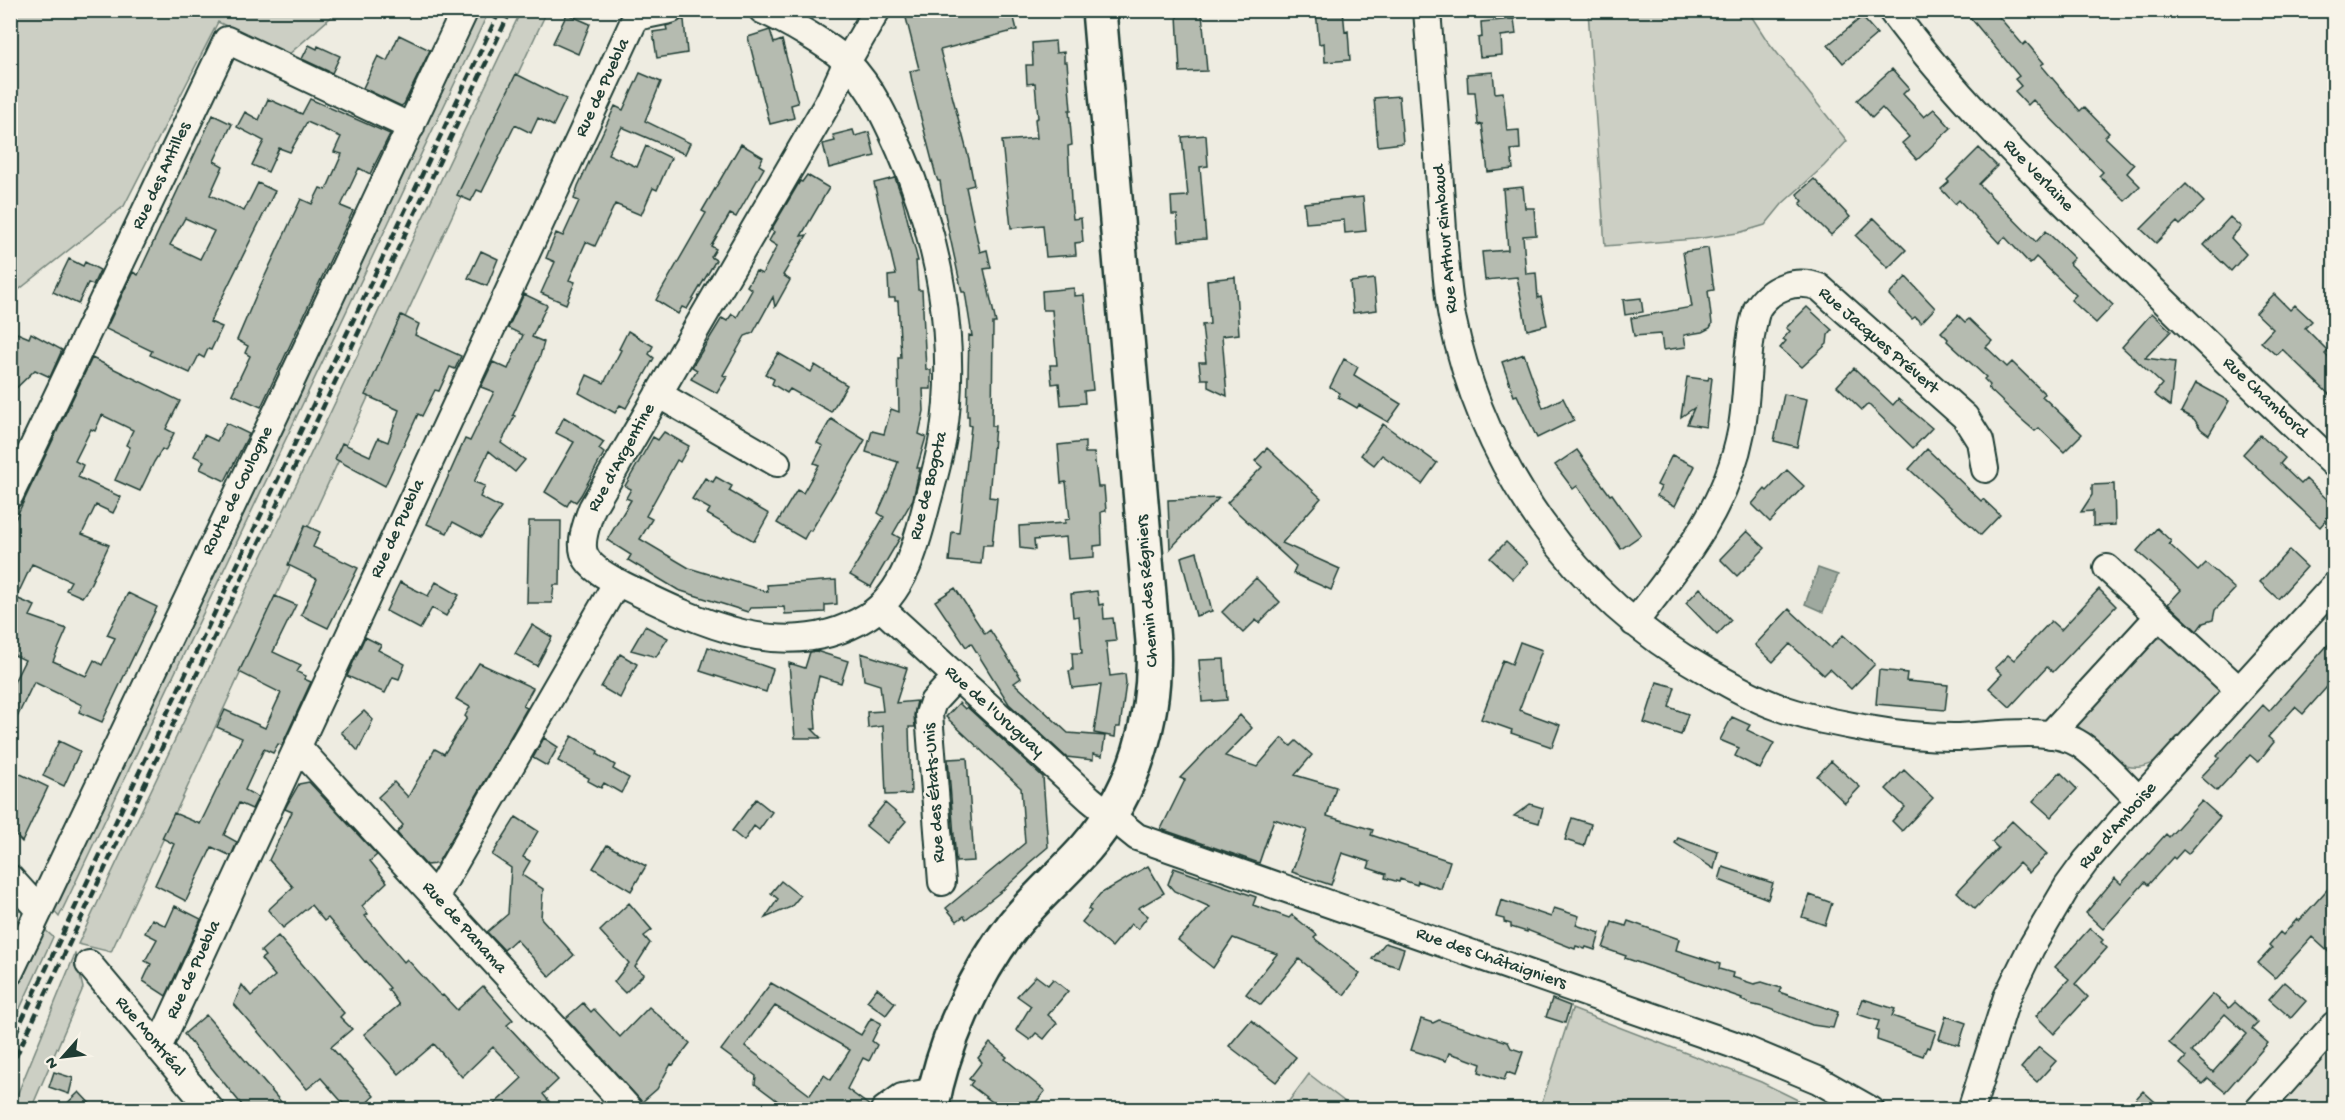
<svg xmlns="http://www.w3.org/2000/svg" width="2345" height="1120" font-family="'Gochi Hand',sans-serif">
<rect width="100%" height="100%" fill="#eeece1"/>
<filter id="ink" filterUnits="userSpaceOnUse"><feTurbulence type="fractalNoise" baseFrequency=".0167" numOctaves="2"/><feDisplacementMap in="SourceGraphic" scale="12" xChannelSelector="R" yChannelSelector="G"/><feConvolveMatrix kernelMatrix="1 2 1 2 8 2 1 2 1" color-interpolation-filters="sRGB"/></filter>
<g filter="url(#ink)">
<path fill="#ddddd2" d="M2334,1046V1109H2276Z"/>
<path fill="#cccfc4" stroke="#76867c" stroke-width="1.5" d="M11,11H338L288,55L218,22L124,206L11,296Z
M475,11H489L59,917L52,909Z
M521,11H547L111,952L78,944Z
M1588,11H1748L1766,39L1847,141L1824,166L1783,203L1765,225L1738,233L1695,239L1605,246Z
M2161,638L2176,642L2225,687L2160,759C2145,769 2132,770 2116,762L2073,721L2151,640Z
M43,928L53,937L11,1028V997Z
M75,954L83,988L31,1109L11,1110Z
M1572,1009L1761,1082L1816,1109H1540Z
M1309,1074L1354,1109H1283Z"/>
<path fill="#9fa99f" stroke="#6c7e74" stroke-width="1.5" d="M1818,568L1838,575L1823,612L1805,604Z"/>
<path fill="#b5bbb0" stroke="#1f3d34" stroke-width="1.5" fill-rule="evenodd" d="M904,10H1012L1017,30L940,50L969,159L974,185L966,187L980,252L987,250L991,268L984,269L996,323H993L992,426H995L989,497L997,498V499L992,545H983L981,564L949,561L952,532L959,533L971,426L969,425V416H967L969,335L972,336L965,292H962L945,214L940,181H938L936,176L914,91L910,71L919,69Z
M1316,10H1343L1345,32L1348,31L1350,60L1325,62L1324,43L1319,44Z
M1964,10H1993L2023,45L2026,42L2044,63L2041,65L2080,111L2084,107L2109,133L2105,137L2134,165L2127,173L2140,186L2125,201L2099,176L2103,172L2033,100L2028,105L2015,91L2021,86L2015,79L2019,76Z
M1202,13L1207,71L1180,72L1177,15Z
M567,14L590,24L578,54L553,43Z
M1862,17L1877,34L1843,63L1828,45Z
M1514,19L1516,34L1501,36L1502,55L1480,57L1478,38L1482,37L1481,22Z
M681,20H684L687,53L657,58L653,32L667,30L666,26Z
M770,30L774,43L782,40L798,103L791,105L794,118L770,124L748,37Z
M399,35L430,50L404,104L401,106L363,88L378,56L387,61Z
M1055,41L1056,53L1064,52V62H1067L1071,110H1069L1072,145L1068,146L1071,201L1073,219L1081,218L1083,242L1075,243L1076,255L1046,257L1043,225L1011,228L1002,141L1037,138L1035,119L1038,118L1035,83L1027,84L1026,65H1033L1032,43Z
M309,45L317,49L318,46L340,56L332,73L302,59Z
M1892,69L1909,88L1903,94L1924,117L1934,109L1951,128L1917,160L1902,143L1909,137L1882,108L1872,118L1857,100Z
M1493,72L1495,93L1503,92L1507,131L1519,130L1520,149L1511,150L1513,169L1488,172L1482,124L1478,125L1475,92H1468L1467,74Z
M640,73L661,82L645,121L690,143L685,154L622,127L608,154L637,167L646,146L671,158L657,190L653,188L641,215L615,204L595,246L586,242L569,280L575,282L566,304L541,293L555,262L546,258L556,233L563,236L579,201L574,199L578,186L615,106L623,110Z
M516,74L566,99L553,126L538,118L531,133L515,125L482,192L477,190L471,201L457,195Z
M1399,96L1403,143L1378,146L1374,98Z
M268,99L302,114L310,99L390,134L370,174L359,168L341,206L353,211L261,407L232,394L250,356L245,353L248,346L237,340L257,293L301,199L312,204L320,188L326,190L342,154L334,152L341,137L307,122L290,152L279,148L268,172L252,165L264,141L237,127L245,112L259,120Z
M213,115L232,124L214,161L223,166L210,195L244,211L258,183L275,191L210,322L222,327L211,350L208,349L204,358L199,355L190,373L150,355L152,351L106,329L133,272L138,275ZM185,218L214,231L200,259L170,245Z
M853,130L855,136L869,132L875,156L829,168L823,144L835,141L833,135Z
M1206,135L1208,166L1200,167L1206,239L1179,241L1177,215H1172L1171,197L1188,196L1182,137Z
M741,144L763,157L759,165L764,168L736,217L730,214L711,246L716,249L711,257L716,260L687,309L682,307L678,314L656,300L706,213L702,211Z
M1979,148L1997,166L1979,184L2036,242L2046,231L2074,258L2069,263L2113,305L2096,323L2071,300L2076,295L2036,257L2030,264L2005,237L1999,243L1959,200L1955,204L1941,189L1949,182L1947,180Z
M807,175L829,188L801,236L807,235L783,275L790,280L775,307L773,297L753,333L745,336L723,375L727,377L717,393L691,379L697,370L692,367L722,318L727,321L732,314L737,317L752,290L747,286L756,271L762,274L777,246L769,241L774,232L771,230L800,181L802,182Z
M895,178L901,194L918,261H916L918,290H922L926,370H931V389H923L924,411L919,434L926,437L917,468H920L913,499L893,534L900,538L871,587L850,575L884,517L878,513L889,488L898,462L866,452L872,431L884,434L891,409L899,412L898,358H901L898,301H895V298H889L888,276L896,275L874,183Z
M1814,179L1850,217L1831,235L1800,204L1803,201L1797,194Z
M2186,184L2204,202L2180,225L2177,222L2156,243L2141,229Z
M1523,187L1525,208H1534L1536,235L1523,236L1526,274L1536,273L1538,298L1541,297L1547,325L1527,330L1517,277L1485,280L1482,252L1508,250L1503,189Z
M1363,197L1366,231L1345,233L1344,220L1306,223L1304,203Z
M2230,217L2241,227L2231,238L2246,254L2231,271L2204,245Z
M1874,218L1906,250L1888,268L1856,236Z
M1708,248L1714,290L1708,291L1712,324L1710,328L1702,332L1684,335L1686,347L1663,350L1661,334L1634,336L1631,318L1692,307L1683,252Z
M481,251L498,259L487,286L468,278Z
M69,259L83,266L85,262L100,270L93,285L88,283L78,304L53,292Z
M1235,277L1239,334L1222,336L1227,396L1208,387V379H1201L1199,362H1206L1202,325L1210,324L1207,280Z
M1906,277L1935,308L1921,323L1915,317L1912,319L1889,295Z
M1374,279L1377,310L1353,313L1350,282Z
M1074,288V296L1084,295L1093,390L1084,391L1085,403L1061,405L1059,383L1052,384L1050,365H1057L1052,310H1043L1042,291Z
M524,294L547,305L532,337L544,342L540,356L513,415L515,416L501,443L525,460L515,472L489,451L474,482L485,486L480,497L501,508L481,537L453,522L447,533L427,524L465,439L470,441L494,392L481,387L493,362L508,369L523,335L508,328Z
M2274,294L2290,310L2295,305L2312,321L2305,328L2328,351L2325,354L2334,363V399L2282,349L2276,355L2261,342L2273,329L2256,313Z
M1641,298L1643,312L1625,315L1623,300Z
M1807,307L1832,330L1828,335L1827,344L1802,367L1780,348L1786,341L1783,339L1790,331L1786,328Z
M2152,313L2171,331L2145,358L2175,362L2170,406L2154,394L2162,384L2122,347Z
M401,315L419,324L415,335L461,356L455,369L450,367L439,391L435,390L422,416L418,414L385,486L335,459L342,443L370,456L378,438L388,442L399,410L365,395Z
M1958,315L1965,322L1969,319L1992,341L1986,347L2007,367L2012,362L2045,394L2042,396L2082,434L2064,452L2039,428L2035,431L2021,419L1988,388L1990,385L1984,379L1986,377L1947,341L1948,339L1941,332Z
M628,331L653,346L649,354L654,358L626,408L620,405L615,413L579,393L587,375L604,383L621,350L619,349Z
M17,333L29,338L31,333L62,350L50,377L35,370L10,394V334L15,337Z
M778,353L811,372L815,365L847,385L831,412L790,389L787,393L772,384L774,379L765,374Z
M1524,354L1543,408L1563,398L1574,420L1537,438L1517,395L1514,396L1502,362Z
M92,358L180,401L166,429L174,433L165,451L162,449L154,462L140,491L115,480L130,447L126,445L133,430L102,415L95,431L91,429L75,461L83,465L78,477L121,497L113,513L96,505L82,534L109,545L88,589L82,597L66,590L71,581L32,564L16,598L35,606L30,616L67,629L53,661L86,676L94,660L102,665L115,638L107,635L128,593L157,607L102,722L79,712L82,705L34,682L10,732V690L25,660L10,653V530Z
M1344,359L1358,367L1354,375L1401,404L1388,422L1359,405L1357,408L1338,397L1340,393L1330,387Z
M1854,368L1893,405L1898,399L1932,428L1913,448L1868,404L1862,410L1837,386Z
M1687,377L1708,380L1709,377L1712,378L1706,427L1687,424L1694,408L1681,417Z
M2196,383L2229,401L2209,435L2201,429L2194,419L2181,412Z
M1784,394L1807,399L1797,447L1774,441Z
M564,417L604,442L599,449L604,453L581,495L576,502L571,499L567,506L545,492L574,442L556,433Z
M831,419L865,440L811,531L809,530L804,539L777,523L797,490L803,493L819,465L814,463L823,446L817,443Z
M226,423L249,434L225,481L200,469L204,461L194,456L204,435L217,441Z
M1383,424L1437,463L1422,484L1382,455L1374,465L1361,455Z
M664,432L689,446L680,462L677,460L646,516L652,519L640,539L689,568L768,592L767,585L836,580L837,604L825,605V612L785,614L784,607L750,608L748,612L678,590L628,560L631,555L607,540L631,500L626,498L631,489L625,486L653,437L658,440Z
M2260,435L2285,458L2280,464L2301,484L2306,479L2334,506V511L2320,527L2243,454Z
M1085,442V453H1094L1098,487H1104L1106,511L1101,512L1102,545L1094,546V557L1068,559L1066,537L1034,540L1035,550L1020,548L1019,526L1065,523V520L1070,519L1066,482L1061,483L1058,445Z
M1267,448L1321,498L1282,543L1340,569L1331,590L1293,573L1296,566L1227,503L1262,467L1255,461Z
M1927,449L1981,501L1983,499L2000,515L1981,535L1909,469Z
M1577,450L1610,495L1612,494L1641,535L1621,549L1577,486L1573,489L1555,465Z
M1672,455L1695,466L1675,506L1657,496L1661,487L1657,485Z
M1787,470L1804,486L1770,522L1752,504L1765,489L1767,491Z
M716,477L732,486L729,491L769,514L754,541L707,514L710,509L692,499L705,478L713,482Z
M2114,484L2115,525L2093,526V511L2081,512L2092,495V485Z
M1219,498L1170,549L1168,500Z
M529,521H561L560,585H554L552,603H527Z
M305,525L320,532L313,547L358,568L328,628L301,615L317,579L288,565Z
M2157,528L2171,541L2169,544L2198,571L2206,563L2235,589L2215,610L2213,620L2203,623L2197,631L2168,604L2181,590L2137,551Z
M1747,531L1765,548L1737,576L1720,559Z
M1506,542L1528,563L1513,579L1490,558Z
M2289,550L2307,567L2278,599L2260,582Z
M1197,552L1212,611L1196,616L1181,557Z
M1256,578L1280,602L1259,623L1256,620L1243,633L1222,612Z
M400,582L428,596L436,582L459,595L446,616L432,608L420,629L386,611Z
M955,588L985,634L990,630L1021,678L1014,683L1068,733L1105,736L1102,756L1093,754V760L1066,757L1009,704L971,643L966,647L935,601Z
M1700,588L1731,620L1717,635L1686,603Z
M2099,589L2116,606L2053,672L2047,667L2010,707L1989,688L2002,674L1995,668L2008,655L2014,660L2051,621L2061,630Z
M1097,591L1099,605L1103,604L1104,619L1113,618L1116,641L1106,642L1110,676L1125,674L1126,683L1120,727H1116L1115,737L1094,733L1101,685L1072,688L1069,671L1073,670L1072,653H1082L1079,616L1073,617L1071,594Z
M275,596L296,605L273,652L301,665L297,672L306,676L304,679L311,682L282,745L278,744L273,753L264,749L245,790L258,797L252,809L239,803L224,835L237,842L231,856L212,847L186,901L155,885L174,844L162,838L174,813L200,824L220,783L242,738L217,727L225,710L265,728L281,693L239,672Z
M1789,609L1831,648L1843,635L1875,664L1851,689L1830,669L1824,675L1790,644L1773,662L1755,645Z
M532,625L552,637L537,666L515,654Z
M645,626L668,638L656,657L631,650Z
M365,637L381,645L378,650L405,664L399,679L393,677L385,693L347,676Z
M2334,638V679L2303,714L2295,707L2268,737L2274,742L2258,762L2250,755L2217,791L2201,777L2219,758L2217,756L2263,705L2269,711Z
M1520,642L1542,650L1519,710L1560,725L1552,747L1511,733L1512,730L1481,719L1503,660L1512,664Z
M708,647L773,669L766,692L700,671Z
M816,651L848,661L841,683L819,676L814,698L816,729H812L821,738H795L789,663L805,668L810,652Z
M861,653L907,668L896,703L917,701L914,715L915,727H909L911,794L886,795L883,726L868,728L867,712L883,711L880,685L864,680Z
M620,654L637,664L620,698L601,687Z
M1224,659L1227,700L1202,702L1199,660Z
M479,663L533,688L523,706L527,708L437,864L426,865L397,833L403,825L378,797L394,782L408,797L435,749L444,754L467,718L465,716L470,707L456,699Z
M1879,670L1907,673L1906,681L1948,685L1945,710L1876,704Z
M1657,682L1675,687L1669,707L1688,714L1681,735L1644,723Z
M959,703L965,709L967,707L1043,777L1048,847L1028,864L1029,866L1003,890L966,919L964,916L957,921L946,908L1025,843L1021,788L946,717Z
M364,711L373,720L358,751L341,732Z
M1240,715L1252,728L1225,756L1257,767L1282,738L1291,746L1296,741L1312,755L1295,775L1336,787L1327,816L1373,830L1371,835L1450,861L1441,889L1418,881L1417,885L1400,879L1399,882L1385,878L1386,874L1368,868L1370,862L1342,853L1331,885L1292,872L1307,830L1274,819L1259,863L1161,829L1185,780L1180,778Z
M1732,717L1750,725L1747,730L1774,743L1760,769L1735,756L1739,748L1720,740Z
M572,736L598,751L597,754L615,765L613,769L629,778L621,793L604,783L601,788L588,781L589,778L558,761Z
M544,738L558,747L547,766L533,758Z
M59,741L80,751L64,786L43,776Z
M967,758L974,861L956,862L948,759Z
M1831,761L1860,787L1845,803L1817,776Z
M10,769L48,787L22,842L10,830Z
M1904,770L1933,798L1902,831L1892,821L1905,807L1886,789Z
M2060,772L2077,789L2051,817L2033,801Z
M309,782L377,855L370,861L387,882L362,906L368,914L365,916L404,962L407,959L437,992L442,996L443,995L457,1010L483,986L513,1020L507,1025L558,1080L543,1094L556,1110H488L522,1078L493,1047L462,1077L434,1044L399,1074L364,1034L399,1005L388,989L390,988L366,961L365,962L328,918L324,921L311,905L283,928L268,910L293,887L269,860L292,812L285,809L287,805L299,784Z
M756,799L772,812L759,830L754,826L744,841L732,831Z
M2202,801L2220,817L2188,854L2183,850L2175,859L2173,857L2148,885L2145,882L2103,929L2086,913L2115,878L2121,884L2166,834L2169,837Z
M885,803L906,821L887,843L866,826Z
M1530,804L1543,808L1539,823L1514,816Z
M516,817L538,831L523,857L530,861L522,875L543,889L541,918L574,955L550,977L516,939L504,950L487,932L508,914L511,868L492,855Z
M1572,818L1591,824L1584,846L1565,840Z
M2012,821L2047,854L2029,873L2019,863L1975,909L1957,892L1998,848L1992,842Z
M1678,838L1718,852L1714,869L1675,843Z
M607,845L646,866L631,891L593,868Z
M1148,866L1164,893L1138,908L1148,916L1138,929L1131,924L1112,947L1082,922L1091,911L1088,909L1100,894Z
M1723,867L1773,883L1768,899L1719,880Z
M1174,868L1256,897L1253,905L1289,918L1292,915L1317,935L1314,938L1360,974L1344,995L1299,959L1261,1005L1246,994L1277,954L1233,938L1213,968L1178,940L1210,907L1174,891L1168,884Z
M781,881L800,896L791,907L765,918L778,899L771,893Z
M2334,882V957L2312,937L2275,978L2258,963L2272,948L2269,945L2280,932L2283,935L2297,919L2299,921Z
M1810,895L1832,903L1825,925L1802,917Z
M1501,900L1551,917L1554,908L1579,916L1576,925L1600,933L1595,950L1586,947L1585,949L1576,946L1575,949L1527,930V932L1511,927V924L1504,922V919L1496,917Z
M629,903L652,930L644,936L650,943L635,967L644,974L625,993L614,982L629,963L600,931Z
M175,906L201,919L166,996L143,981L151,964L145,961L157,939L145,933L152,919L166,926Z
M1628,921L1679,939L1676,950L1720,964L1719,969L1733,973L1732,977L1754,984L1762,982L1781,988L1779,992L1838,1012L1833,1028L1812,1025L1767,1008L1750,1004L1741,1000L1742,998L1625,958L1626,956L1603,948L1612,922L1626,926Z
M2090,928L2103,940L2101,942L2107,948L2075,984L2088,997L2054,1034L2036,1016L2069,979L2055,967Z
M278,936L344,1013L340,1017L352,1029L331,1047L374,1096L359,1110H349L321,1078L307,1089L234,1004L242,985L251,996L275,976L261,959L265,956L261,951Z
M1385,943L1404,949L1398,967L1372,959Z
M1036,976L1048,985L1053,979L1068,991L1048,1015L1057,1023L1044,1039L1036,1033L1030,1040L1016,1030L1031,1006L1017,996Z
M2284,982L2306,1001L2291,1018L2269,999Z
M771,983L861,1035L871,1018L881,1023L872,1041L877,1045L869,1061L863,1058L847,1089L870,1106L869,1110H773L779,1102L755,1084L756,1076L721,1050ZM775,1006L850,1050L831,1080L824,1075L810,1095L745,1046Z
M877,988L895,1003L886,1015L867,1001Z
M2213,994L2229,1008L2235,1002L2258,1023L2252,1029L2268,1043L2225,1092L2208,1078L2202,1084L2180,1064L2186,1057L2169,1043ZM2225,1014L2247,1034L2213,1072L2191,1052Z
M1552,999L1570,1006L1565,1023L1546,1017Z
M1863,999L1895,1009L1892,1016L1936,1031L1930,1048L1927,1047L1923,1056L1877,1040L1878,1031L1876,1030L1879,1021L1857,1014Z
M583,1003L591,1012L594,1009L620,1037L649,1007L690,1043L673,1065L671,1064L657,1089L642,1102L566,1018Z
M206,1015L288,1110H246L184,1034Z
M1946,1016L1966,1023L1959,1045L1939,1039Z
M1421,1019L1433,1023L1439,1020L1508,1042L1511,1048L1523,1052L1515,1075L1507,1072L1504,1080L1479,1072L1481,1064L1465,1058L1449,1053L1446,1061L1411,1050Z
M1251,1020L1296,1057L1276,1082L1229,1046Z
M990,1043L1007,1057L1005,1059L1045,1091L1030,1110H1003L970,1085L973,1081L969,1079L982,1062L978,1058Z
M2039,1047L2056,1061L2037,1082L2021,1068Z
M54,1072L73,1078L69,1094L49,1087Z
M2143,1091L2164,1110H2126Z
M79,1092L96,1110H60Z"/>
<g fill="none" stroke-linecap="round" stroke-linejoin="round">
<defs>
<path id="minor" d="M1427,10C1432,74 1437,137 1441,201C1444,240 1445,279 1452,317C1483,466 1574,597 1706,671C1729,684 1753,698 1778,707C1807,718 1838,723 1868,729C1896,734 1924,737 1953,737C1990,737 2049,724 2081,745C2102,760 2121,782 2139,800
M1891,10C1950,90 2022,162 2093,231C2172,310 2253,387 2334,464
M636,17L670,10
M658,394L777,463
M10,495L227,40L411,127
M2107,568L2239,690
M617,582C694,620 786,668 868,616C905,593 917,542 927,503C933,481 939,460 943,437C958,342 939,237 900,150C886,119 872,88 848,63C830,45 785,20 762,10
M880,607L1090,799L1137,837L1732,1044L1818,1080L1871,1110
M1634,623C1680,564 1727,507 1741,432C1749,392 1745,348 1757,309C1770,288 1795,278 1819,287L1965,417L1980,441L1985,469
M2050,735L2159,616
M298,747L630,1110
M10,878L39,910
M942,882L929,714L933,702L956,677
M435,897L617,582C577,561 577,549 592,508L829,101L847,62L877,10
M89,964L211,1110
M10,972L286,392L465,10
M158,1048L639,10
M884,1110L902,1097L936,1091
M1971,1110L2007,997L2031,948L2067,887L2086,861L2139,800L2334,586
M2258,1110L2334,1025"/>
<path id="major" d="M931,1110C943,1044 973,977 1014,924C1036,897 1063,874 1086,848C1135,792 1157,715 1153,642L1099,10"/>
</defs>
<use href="#minor" stroke="#1f3d34" stroke-width="30"/>
<use href="#major" stroke="#1f3d34" stroke-width="38"/>
<use href="#minor" stroke="#f7f3e8" stroke-width="26"/>
<use href="#major" stroke="#f7f3e8" stroke-width="33"/>
<path stroke="#1f3d34" stroke-width="4.5" stroke-dasharray="9 4.5" stroke-linecap="butt" d="M10,1045L500,10
M10,1069L511,10"/>
</g>
</g>
<g text-anchor="middle" dominant-baseline="central" stroke-width="5" stroke-linejoin="round" paint-order="stroke">
<g font-size="18" fill="#1f3d34" stroke="#f7f3e8">
<text transform="translate(603 88) rotate(-65)">Rue de Puebla</text>
<text transform="translate(162 176) rotate(-65)">Rue des Antilles</text>
<text transform="translate(2038 176) rotate(46)">Rue Verlaine</text>
<text transform="translate(1446 239) rotate(-95)">Rue Arthur Rimbaud</text>
<text transform="translate(1878 341) rotate(41)">Rue Jacques Prévert</text>
<text transform="translate(2265 398) rotate(43)">Rue Chambord</text>
<text transform="translate(622 458) rotate(-61)">Rue d'Argentine</text>
<text transform="translate(929 486) rotate(-76)">Rue de Bogota</text>
<text transform="translate(238 491) rotate(-64)">Route de Coulogne</text>
<text transform="translate(398 529) rotate(-65)">Rue de Puebla</text>
<text transform="translate(1148 591) rotate(-94)">Chemin des Régniers</text>
<text transform="translate(994 712) rotate(42)">Rue de l'Uruguay</text>
<text transform="translate(935 793) rotate(-94)">Rue des États-Unis</text>
<text transform="translate(2118 826) rotate(-49)">Rue d'Amboise</text>
<text transform="translate(464 928) rotate(48)">Rue de Panama</text>
<text transform="translate(1491 959) rotate(19)">Rue des Châtaigniers</text>
<text transform="translate(194 970) rotate(-65)">Rue de Puebla</text>
<text transform="translate(150 1037) rotate(50)">Rue Montréal</text>
</g>
</g>
<rect width="2345" height="1120" fill="none" stroke="#f7f3e8" stroke-width="36"/>
<rect x="18" y="18" width="2309" height="1084" fill="none" stroke="#1f3d34" stroke-width="2" filter="url(#ink)"/>
<g transform="translate(63 1057) rotate(242)" stroke="#f7f3e8" stroke-width="4.5" paint-order="stroke">
<path d="M0-4.5L10 22L0 15L-10 22Z" fill="#1f3d34"/>
<text y="-9" font-size="16" font-weight="bold" text-anchor="middle" fill="#1f3d34">N</text>
</g>
</svg>
